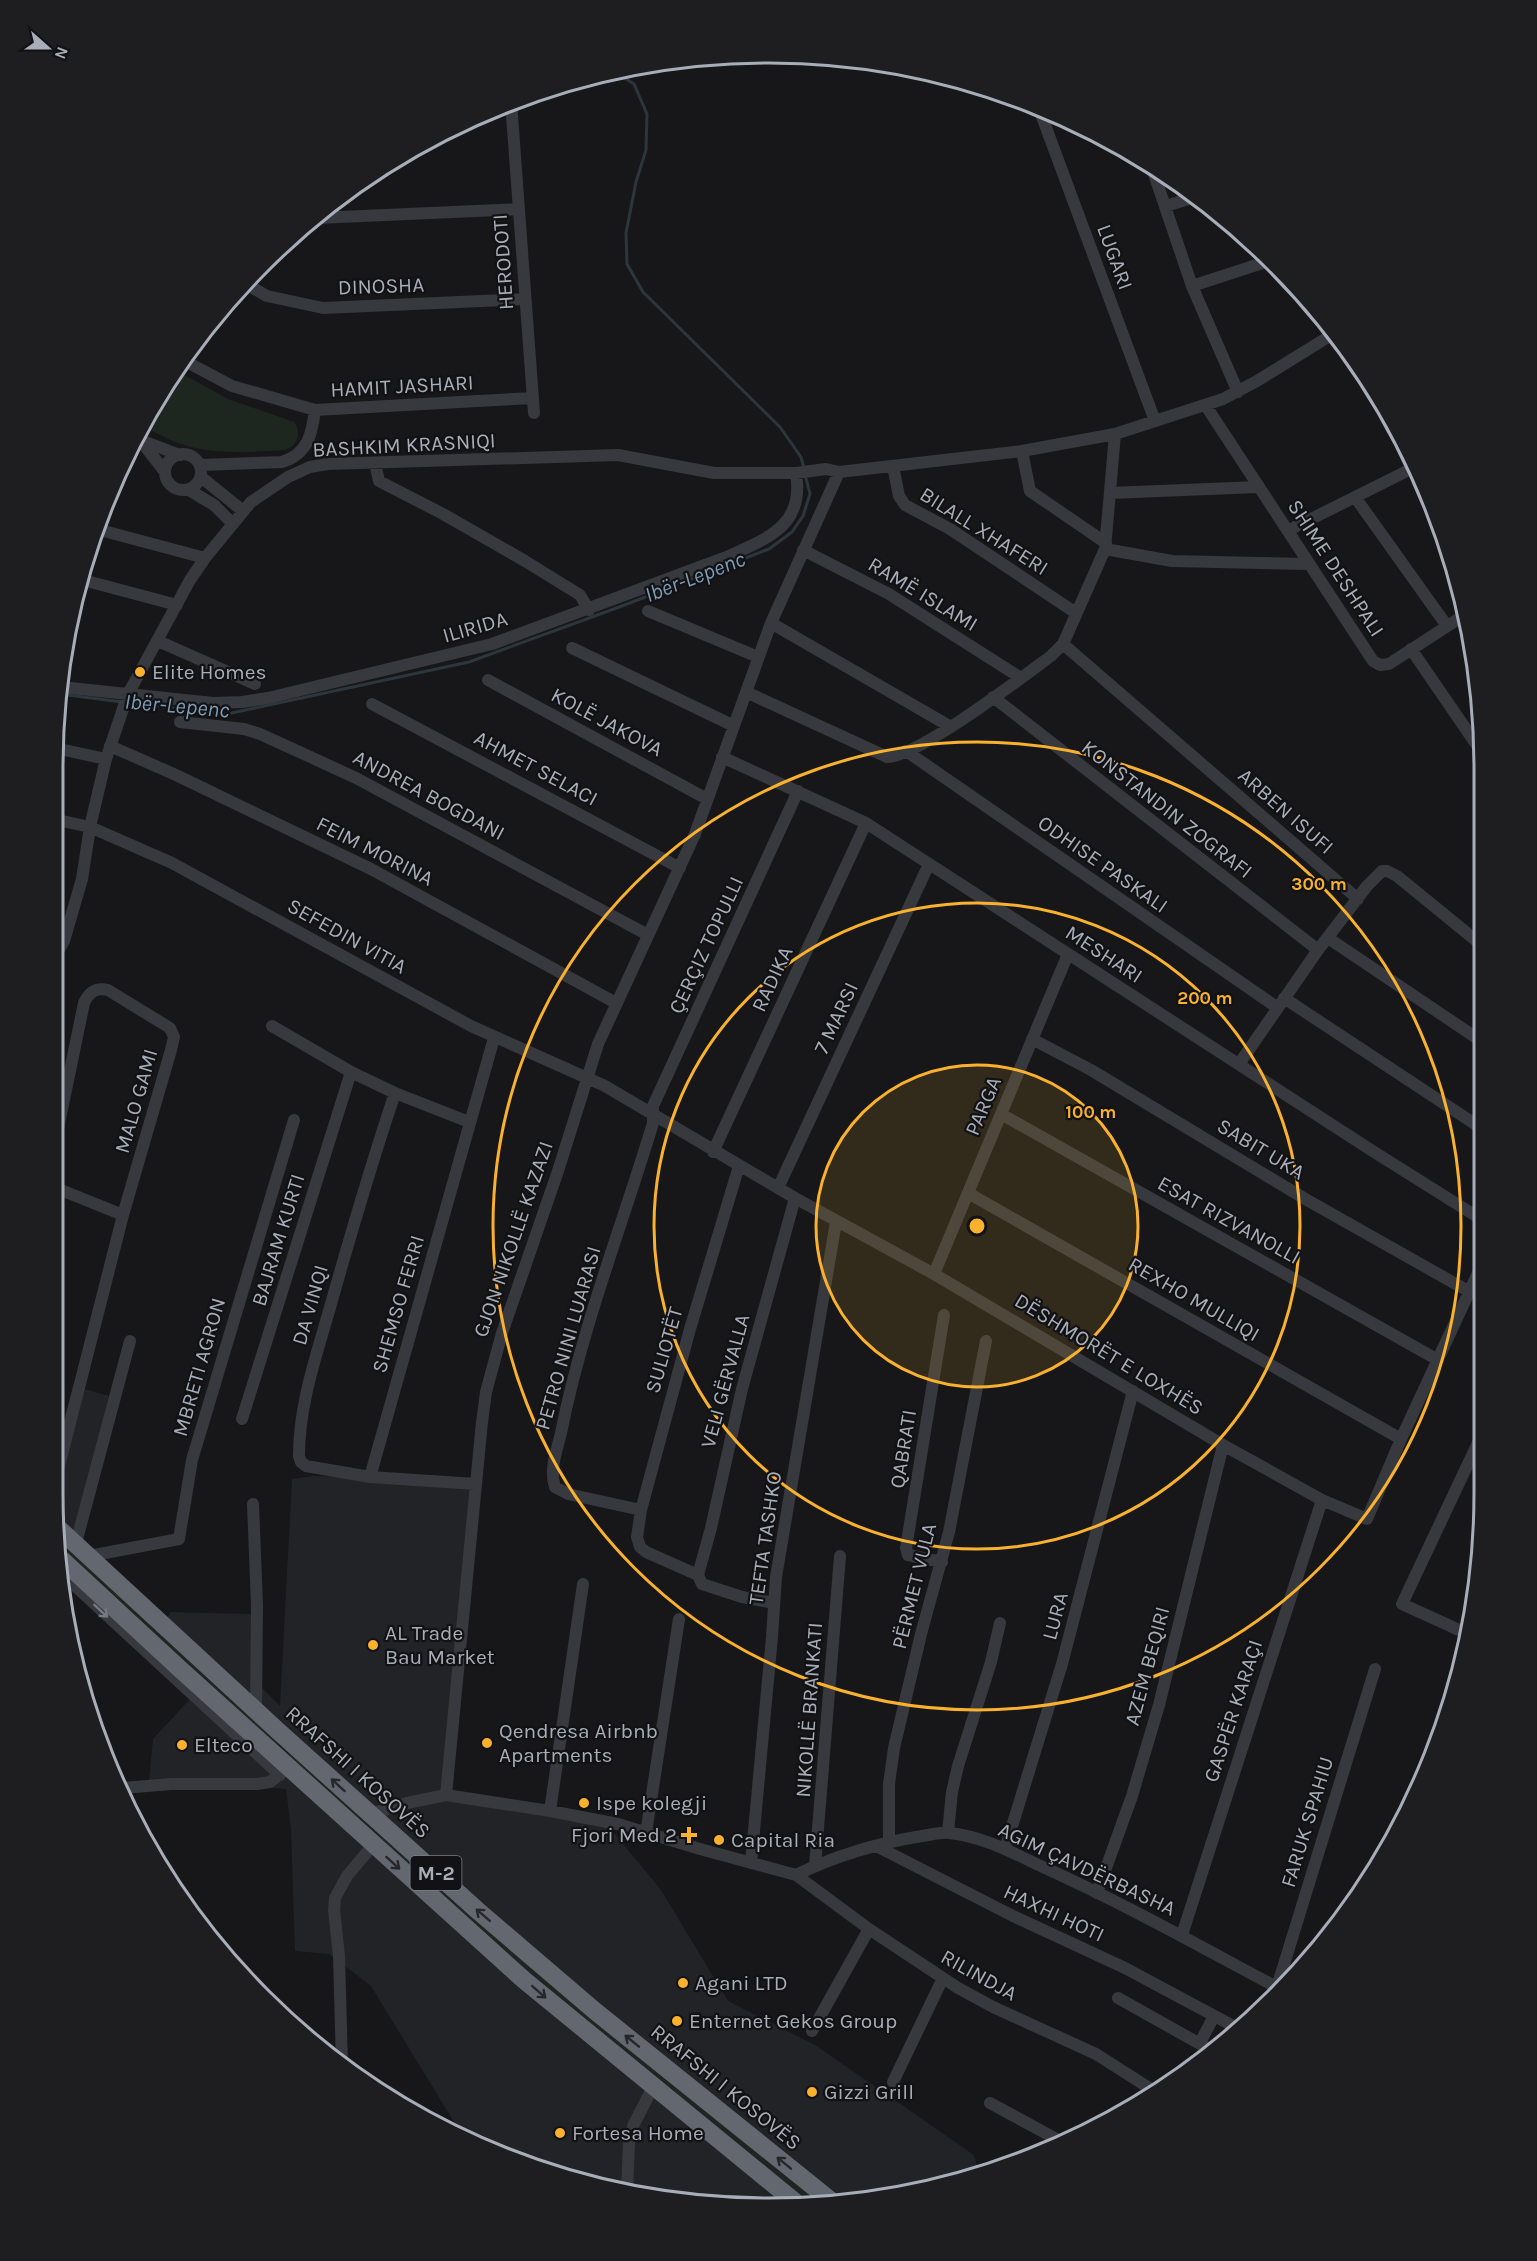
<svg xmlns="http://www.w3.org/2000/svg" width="1537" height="2261" font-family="Karla,sans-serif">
<rect width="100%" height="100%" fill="#171719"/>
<path fill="#222326" d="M73,1386L109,1396L78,1526L58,1550V1443Z
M313,1476L370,1477L476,1484L446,1795L610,1828L661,1890L728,2001L815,2045L974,2155L980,2175L909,2195L721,2207L584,2184L495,2154L462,2135L371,1986L329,1954L295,1951L291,1829L286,1789L149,1780L153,1739L190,1699L143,1655L171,1612L251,1614V1677L280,1706L292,1479Z"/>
<path fill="#1e271f" d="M177,371L228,399L294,422C302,432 298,446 285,450C256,452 225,454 196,448C177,445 161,435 144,427L143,425Z
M58,1535L821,2200L812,2201L565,2001L419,1876L58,1544Z"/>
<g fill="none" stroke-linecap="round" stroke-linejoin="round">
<path stroke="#2c363d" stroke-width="3" d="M614,71L634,84L647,114L646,150L636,182L626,233L627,264L643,292L780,427L801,457L804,468
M60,694L122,702
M129,703L227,714L469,662L622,606L769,549L792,532L803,516L810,494L805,474"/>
<path stroke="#37393e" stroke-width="12" d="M511,102L534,413
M1038,106L1155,421
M490,109L512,108
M1151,165L1192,286L1238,392
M1166,206L1195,197
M317,218L519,209
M244,283L267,296L323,308L525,299
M1192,286L1272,260
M183,360L232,386L315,410L532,398
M1206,406L1373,661L1380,665L1389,664L1466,614
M135,438L180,455
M141,441L165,472
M1022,451L1030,491L1106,543
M165 472a18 18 0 1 1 36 0a18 18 0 1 1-36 0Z
M375,463L379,481L443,514L525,561L580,595L589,610
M200,465L282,462C308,454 312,434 315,410
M893,466L899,496L905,505L950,529L1076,613
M201,477L243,511
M189,490L214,505L233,524
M1110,493L1258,487
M1355,497L1447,626
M100,530L205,558
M1289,530L1415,467
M1105,549L1172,561L1309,564
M803,550L889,594L1021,678
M83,580L177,605
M648,611L758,657
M771,623L951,727
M158,641L255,684
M1063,644L1358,899
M572,648L734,726
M1411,649L1483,754
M488,680L707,799
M61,687L213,703L242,702L268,698L492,644L724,558C766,539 805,527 796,473
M746,692L887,757C917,758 1022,677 1051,656L1063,644L1105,549L1115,434
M993,697L1318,950
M372,704L680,868
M180,722L244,729L260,734L293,749L356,778L648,935
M110,746L176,775L371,869L616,1003
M55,748L106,759
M906,751L1278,1008
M722,757L866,823L1371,1150L1484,1221
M53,819L90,827L172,863L471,1026L605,1086L795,1198L934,1274L1223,1445L1322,1500L1367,1519L1401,1439L1484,1260
M1328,938L1484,1043
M54,958L64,941L82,879L90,827L106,759L128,694L190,580L205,558L251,502L288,477L310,467L328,464L618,455L714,473H796L826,469L839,472L1022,451L1115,434L1223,399L1257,381L1333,334
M1284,998L1484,1130
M272,1026L351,1072L395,1093L469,1122
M1032,1039L1091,1070L1307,1200L1470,1292
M1239,1064L1318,950L1367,886L1382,871H1387L1397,876L1484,947
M395,1093C372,1162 351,1233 331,1304C317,1354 299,1403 299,1456L301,1462L306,1466L370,1477L476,1484
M1001,1114L1438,1360
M55,1143L84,1003C89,992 96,987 108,990L170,1028L174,1037L171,1050L123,1215L58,1470
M713,1152L866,823
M739,1166L690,1329L641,1510L637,1537L640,1547L646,1552L698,1575L702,1584L742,1597L774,1603
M56,1188L123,1215
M778,1188L929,864
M968,1193L1401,1439
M934,1274L1068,954
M242,1419L351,1072
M370,1477L494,1038
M253,1504L257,1605L256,1710
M641,1510L568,1494L555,1487C549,1470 557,1450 561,1433C582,1327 622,1226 653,1123V1106L798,791
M76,1543L130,1341
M89,1556L179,1539L192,1460L294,1120
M942,1562L908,1555L906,1548L944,1315
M59,1571L280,1775
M698,1575L711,1528L742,1389L795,1198
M1470,1635L1402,1604L1484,1430
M123,1788L171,1784H257L270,1782L285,1770
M446,1795L482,1422L486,1392L502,1333L558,1171L598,1044L695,834L771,623L839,472
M550,1811L583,1584
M371,1814L407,1803L446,1795L550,1811L618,1824L700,1849L796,1875L869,1929L958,1988L993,2007L1096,2054L1154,2091
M948,1832L952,1792L958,1766L991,1662L1000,1623
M646,1833L679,1619
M889,1842V1784L894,1748L921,1634L949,1532L986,1341
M876,1846L1013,1916L1125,1968L1237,2028
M1005,1849L1062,1664L1133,1391
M751,1863L772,1637L776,1577L836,1222
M815,1866L840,1556
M796,1875C835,1856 878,1843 922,1836C930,1835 940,1832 949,1833C982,1836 1013,1853 1043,1867C1125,1904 1203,1948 1282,1990
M1097,1893L1132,1796L1159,1705L1223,1445
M1182,1935L1322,1500
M1277,1987L1375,1669
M1118,1998L1209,2049
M812,2031L869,1929
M1200,2043L1214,2016
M342,2066L339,1956L334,1910L335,1898L347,1876L373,1845
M893,2082L943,1978
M990,2103L1062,2142
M627,2191L629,2143L633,2126L653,2087"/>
<path stroke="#63676f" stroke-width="18" d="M58,1528L277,1730L477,1910L595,2011L830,2200
M58,1556L180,1669L524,1980L795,2202"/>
</g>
<defs><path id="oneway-shaft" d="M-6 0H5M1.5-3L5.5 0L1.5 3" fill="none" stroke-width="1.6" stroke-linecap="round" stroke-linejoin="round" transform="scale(1.5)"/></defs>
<use stroke="#757982" href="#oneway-shaft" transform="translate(101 1611) rotate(43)"/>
<g stroke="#26272b">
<use href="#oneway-shaft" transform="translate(338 1785) rotate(-138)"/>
<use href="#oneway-shaft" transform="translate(393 1863) rotate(42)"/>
<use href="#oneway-shaft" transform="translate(483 1915) rotate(-139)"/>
<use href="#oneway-shaft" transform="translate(539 1992) rotate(41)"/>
<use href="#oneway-shaft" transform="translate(632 2041) rotate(-141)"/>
<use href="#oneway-shaft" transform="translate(784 2163) rotate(-141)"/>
</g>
<circle cx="977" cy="1226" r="161" fill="#f9b12e" fill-opacity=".12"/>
<g fill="none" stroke="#f9b12e" stroke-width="3">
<circle cx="977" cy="1226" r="161"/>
<circle cx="977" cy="1226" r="323"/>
<circle cx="977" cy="1226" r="484"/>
</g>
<g fill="#f9b12e" stroke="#121214" stroke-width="2">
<circle cx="140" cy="672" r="6"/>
<circle cx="373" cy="1645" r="6"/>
<circle cx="487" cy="1743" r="6"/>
<circle cx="182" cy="1745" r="6"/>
<circle cx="584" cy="1803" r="6"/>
<path d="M686 1826h6v6h6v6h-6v6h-6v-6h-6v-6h6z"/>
<circle cx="719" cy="1840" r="6"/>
<circle cx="683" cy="1983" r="6"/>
<circle cx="677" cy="2021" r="6"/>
<circle cx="812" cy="2092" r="6"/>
<circle cx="560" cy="2133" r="6"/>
</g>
<g text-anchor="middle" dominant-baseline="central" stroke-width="4.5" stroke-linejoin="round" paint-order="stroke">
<rect fill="#121214" stroke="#7b7f88" stroke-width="1.5" x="410.5" y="1856" width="51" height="34" rx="4.5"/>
<g font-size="20" font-weight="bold" fill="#a8aeb9">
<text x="436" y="1873">M-2</text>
</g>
<g font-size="21" fill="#a8aeb9" stroke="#121214">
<text transform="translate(1115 257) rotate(70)">LUGARI</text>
<text transform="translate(503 262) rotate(-94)">HERODOTI</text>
<text transform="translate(381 286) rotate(-2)">DINOSHA</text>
<text transform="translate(402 386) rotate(-3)">HAMIT JASHARI</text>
<text transform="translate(404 445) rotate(-3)">BASHKIM KRASNIQI</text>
<text transform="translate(984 531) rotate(32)">BILALL XHAFERI</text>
<text transform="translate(1336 568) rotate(57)">SHIME DESHPALI</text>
<text transform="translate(923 594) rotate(31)">RAMË ISLAMI</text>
<text transform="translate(475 627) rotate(-16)">ILIRIDA</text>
<text transform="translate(607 722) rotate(28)">KOLË JAKOVA</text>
<text transform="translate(536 768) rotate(28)">AHMET SELACI</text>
<text transform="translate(429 795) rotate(28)">ANDREA BOGDANI</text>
<text transform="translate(1167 809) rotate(38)">KONSTANDIN ZOGRAFI</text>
<text transform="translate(1286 811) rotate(41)">ARBEN ISUFI</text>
<text transform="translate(375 851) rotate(27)">FEIM MORINA</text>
<text transform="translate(1103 864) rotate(35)">ODHISE PASKALI</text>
<text transform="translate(347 936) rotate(29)">SEFEDIN VITIA</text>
<text transform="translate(706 945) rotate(-65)">ÇERÇIZ TOPULLI</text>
<text transform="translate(1104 954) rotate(33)">MESHARI</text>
<text transform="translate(772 979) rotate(-65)">RADIKA</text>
<text transform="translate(836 1018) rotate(-65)">7 MARSI</text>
<text transform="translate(136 1101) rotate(-74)">MALO GAMI</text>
<text transform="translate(983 1106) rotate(-67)">PARGA</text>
<text transform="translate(1261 1149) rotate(31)">SABIT UKA</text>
<text transform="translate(1229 1220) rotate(29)">ESAT RIZVANOLLI</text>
<text transform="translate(513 1239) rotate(-71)">GJON NIKOLLË KAZAZI</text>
<text transform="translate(278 1240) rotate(-73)">BAJRAM KURTI</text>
<text transform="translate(1194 1299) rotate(30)">REXHO MULLIQI</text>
<text transform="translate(398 1304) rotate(-74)">SHEMSO FERRI</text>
<text transform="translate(310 1305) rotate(-74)">DA VINQI</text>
<text transform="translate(568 1338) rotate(-74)">PETRO NINI LUARASI</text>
<text transform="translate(664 1350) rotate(-74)">SULIOTËT</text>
<text transform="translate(1109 1354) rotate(31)">DËSHMORËT E LOXHËS</text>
<text transform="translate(199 1367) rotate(-74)">MBRETI AGRON</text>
<text transform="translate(725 1381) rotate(-75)">VELI GËRVALLA</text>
<text transform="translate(903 1449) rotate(-81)">QABRATI</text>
<text transform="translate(765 1538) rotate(-82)">TEFTA TASHKO</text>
<text transform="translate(914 1586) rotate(-76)">PËRMET VULA</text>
<text transform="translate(1055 1616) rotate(-75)">LURA</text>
<text transform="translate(1147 1666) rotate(-75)">AZEM BEQIRI</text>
<text transform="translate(809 1710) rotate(-86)">NIKOLLË BRANKATI</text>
<text transform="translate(1233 1711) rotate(-72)">GASPËR KARAÇI</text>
<text transform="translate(358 1772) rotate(42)">RRAFSHI I KOSOVËS</text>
<text transform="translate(1307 1822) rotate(-73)">FARUK SPAHIU</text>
<text transform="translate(1087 1869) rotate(25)">AGIM ÇAVDËRBASHA</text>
<text transform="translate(1054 1913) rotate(25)">HAXHI HOTI</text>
<text transform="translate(979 1975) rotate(29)">RILINDJA</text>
<text transform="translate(726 2087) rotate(39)">RRAFSHI I KOSOVËS</text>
</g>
<g font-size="21" fill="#a8aeb9" stroke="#121214" text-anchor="start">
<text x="152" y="672">Elite Homes</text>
<text x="385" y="1633">AL Trade<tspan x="385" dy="24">Bau Market</tspan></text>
<text x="499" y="1731">Qendresa Airbnb<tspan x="499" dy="24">Apartments</tspan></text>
<text x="194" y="1745">Elteco</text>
<text x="596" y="1803">Ispe kolegji</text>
<text x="677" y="1835" text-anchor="end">Fjori Med 2</text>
<text x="731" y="1840">Capital Ria</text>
<text x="695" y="1983">Agani LTD</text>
<text x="689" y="2021">Enternet Gekos Group</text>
<text x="824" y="2092">Gizzi Grill</text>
<text x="572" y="2133">Fortesa Home</text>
</g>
<g font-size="22" font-style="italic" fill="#7e9cb5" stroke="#121214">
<text transform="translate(695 577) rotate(-21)">Ibër-Lepenc</text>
<text transform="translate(177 706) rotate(5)">Ibër-Lepenc</text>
</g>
</g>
<path d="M0 0H1537V2261H0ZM768 63H769A705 705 0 0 1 1474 768V1493A705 705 0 0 1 769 2198H768A705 705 0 0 1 63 1493V768A705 705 0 0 1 768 63Z" fill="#1e1e21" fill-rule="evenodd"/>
<path fill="none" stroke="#a8aeb9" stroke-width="3" d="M768 63H769A705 705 0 0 1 1474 768V1493A705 705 0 0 1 769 2198H768A705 705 0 0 1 63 1493V768A705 705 0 0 1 768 63Z"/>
<circle cx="977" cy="1226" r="9" fill="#f9b12e" stroke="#121214" stroke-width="3"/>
<g font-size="18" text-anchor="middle" font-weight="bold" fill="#f9b12e" stroke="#121214" stroke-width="4.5" stroke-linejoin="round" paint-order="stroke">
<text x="1319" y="890">300 m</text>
<text x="1205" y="1004">200 m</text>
<text x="1091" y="1118">100 m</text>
</g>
<g transform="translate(48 48) rotate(111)" stroke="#121214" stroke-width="4.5" paint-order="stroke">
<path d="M0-4.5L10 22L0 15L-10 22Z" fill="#a8aeb9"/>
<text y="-9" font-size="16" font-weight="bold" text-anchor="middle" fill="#a8aeb9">N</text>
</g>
</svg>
